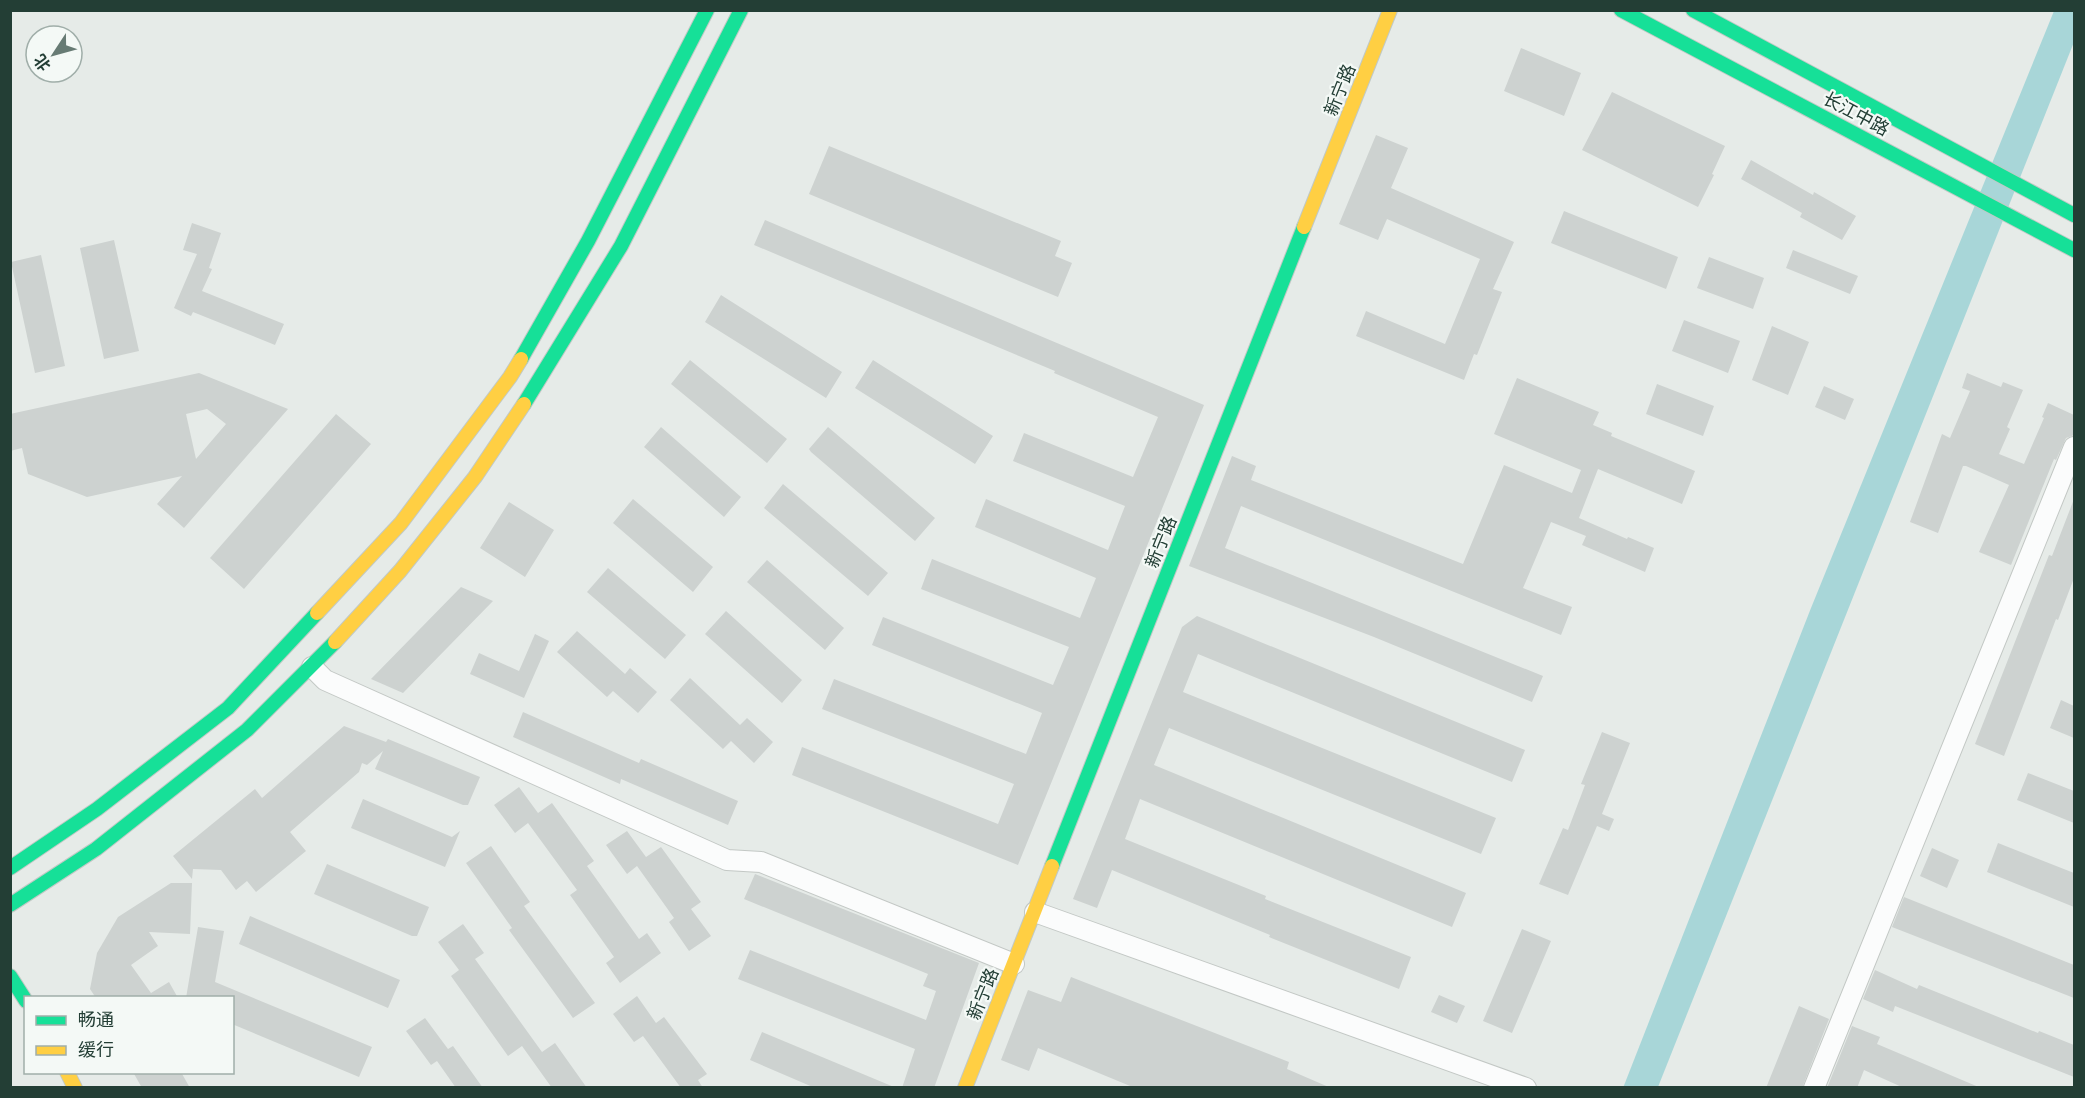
<svg xmlns="http://www.w3.org/2000/svg" width="2085" height="1098" font-family="Signika,'Noto Sans SC',sans-serif">
<rect width="100%" height="100%" fill="#e6ebe8"/>
<path fill="#a8d6d8" d="M2054,11H2074V42L1658,1087L1623,1088L1811,608Z"/>
<path fill="#cdd2d0" fill-rule="evenodd" d="M1521,48L1581,73L1564,116L1504,91Z
M1612,92L1725,146L1712,174L1714,175L1698,207L1582,150Z
M1376,135L1408,148L1391,188L1514,242L1493,289L1502,292L1477,355L1474,354L1464,380L1356,336L1366,311L1445,344L1480,259L1387,219L1378,240L1339,224Z
M829,146L1061,241L1055,256L1072,263L1058,297L809,194Z
M1751,160L1813,195L1814,192L1856,216L1842,240L1800,217L1802,213L1741,179Z
M1564,211L1678,257L1666,289L1551,243Z
M765,220L1204,405L1018,865L792,775L802,747L998,824L1014,784L822,709L834,679L1026,754L1042,713L872,645L883,617L1053,685L1069,647L921,589L932,559L1080,618L1096,578L975,527L986,499L1108,550L1125,506L1013,461L1024,433L1133,477L1158,417L1054,373L1055,371L754,245Z
M192,223L221,233L209,268L212,269L202,291L284,324L275,345L193,312L191,316L174,308L197,254L183,250Z
M114,240L139,351L104,359L80,248Z
M1793,250L1858,276L1850,294L1786,268Z
M41,255L65,366L35,373L11,262Z
M1709,257L1764,278L1753,309L1697,288Z
M721,295L842,372L826,398L705,322Z
M1684,320L1740,341L1728,373L1672,351Z
M1772,326L1809,342L1788,395L1752,380Z
M690,360L787,439L767,463L671,384Z
M873,360L993,436L975,464L855,388Z
M199,373L288,409L184,528L157,504L182,476L87,497L28,474L22,448L10,451V414ZM207,409L226,424L196,459L186,414Z
M1967,373L2001,387L2003,382L2023,390L2007,427L2010,429L1999,454L2024,464L2044,418L2042,417L2048,403L2074,415V435L2066,438L2056,460L2054,459L2011,565L1979,552L2009,485L1966,466H1963L1938,533L1910,522L1942,434L1950,438L1970,391L1962,388Z
M1517,378L1599,412L1593,425L1612,433L1611,436L1695,471L1682,504L1598,469L1579,518L1627,539L1628,537L1654,548L1645,572L1582,545L1586,536L1551,522L1523,588L1572,607L1561,635L1241,506L1225,548L1543,676L1532,702L1374,637L1189,566L1232,456L1256,466L1251,480L1463,564L1504,465L1572,493L1581,470L1494,434Z
M1657,384L1714,406L1703,436L1646,414Z
M1824,386L1854,399L1845,420L1815,407Z
M336,414L371,444L244,589L210,558Z
M661,427L741,497L724,517L644,447Z
M828,427L935,518L915,541L811,452L809,449Z
M783,484L888,573L868,596L764,508Z
M633,499L713,567L693,592L613,523Z
M2074,499V578L2058,620L2056,619L2004,756L1975,744L2049,555L2052,556Z
M509,502L554,530L525,577L480,548Z
M767,560L844,628L825,650L747,582Z
M608,568L686,635L665,659L587,592Z
M461,587L493,601L403,693L371,679Z
M726,611L802,680L782,703L705,634Z
M1197,616L1525,750L1512,782L1198,654L1183,692L1496,818L1481,854L1169,728L1154,765L1466,893L1452,927L1140,799L1125,839L1266,896L1265,899L1411,957L1399,989L1269,937L1270,935L1112,870L1097,908L1073,899L1182,627Z
M577,631L625,674L630,668L657,692L638,713L613,691L607,697L557,652Z
M535,634L549,641L524,698L470,674L479,653L519,671Z
M690,678L740,725L747,718L773,742L754,763L731,741L723,749L670,700Z
M2061,700L2074,706V738L2050,728Z
M523,712L639,763L641,759L738,801L728,825L621,779L620,784L513,737Z
M344,726L386,742L388,739L480,777L468,805H463L375,769L383,751L367,765L362,763L359,772L290,832L306,851L256,892L247,881L236,890L221,870L193,869L192,879L173,856L255,789L262,798Z
M1602,732L1630,743L1602,814L1614,819L1609,831L1597,826L1568,895L1539,884L1563,828L1568,830L1585,785L1581,784Z
M2028,773L2074,791V823L2017,800Z
M519,787L538,813L552,803L594,861L587,866L639,939L647,933L661,953L620,983L606,963L614,957L570,895L577,890L528,823L515,833L494,805Z
M363,799L452,837L460,831L445,867L351,828Z
M627,831L646,857L661,847L701,902L691,909L711,936L689,951L669,922L674,918L637,866L627,874L606,845Z
M1998,843L2074,873V907L1987,872Z
M491,846L530,902L524,906L595,1003L573,1018L509,930L512,928L466,863Z
M1932,848L1959,860L1947,888L1920,876Z
M327,864L429,907L417,936H412L314,894Z
M755,874L979,963L934,1088H902L915,1049L738,979L750,950L926,1020L936,991L923,986L928,974L744,899Z
M171,883H192L190,934L149,932L158,946L131,965L151,993L169,982L178,998H96L90,989L97,953L118,917Z
M1904,897L2074,965V998L1892,927Z
M250,916L400,980L388,1008L239,944Z
M463,924L484,953L475,959L542,1052L555,1043L587,1088H552L522,1046L508,1056L451,976L459,970L438,942Z
M198,927L224,931L215,982L372,1047L359,1077L232,1024V998H186Z
M1522,929L1551,941L1512,1033L1483,1021Z
M1875,970L1917,989L1919,985L2038,1033L2039,1031L2074,1045V1077L1895,1006L1893,1012L1863,999Z
M1071,977L1289,1062L1287,1069L1331,1088H1135L1038,1048L1029,1071L1001,1060L1028,990L1061,1002Z
M1439,995L1465,1006L1457,1023L1431,1012Z
M637,996L656,1023L664,1017L707,1074L698,1080L703,1088H681L643,1036L634,1042L613,1014Z
M1799,1006L1829,1019L1802,1088H1766Z
M425,1018L448,1049L453,1046L483,1088H456L437,1061L431,1065L406,1031Z
M1852,1026L1880,1037L1877,1044L1981,1088H1904L1864,1070L1857,1088H1827Z
M762,1032L894,1087V1088H815L750,1060Z
M133,1072H181L190,1088H142Z"/>
<g fill="none" stroke-linecap="round" stroke-linejoin="round">
<defs>
<path id="street" d="M312,667L325,680L727,860L761,862L1014,964
M1035,912L1526,1088
M1814,1088L2074,447"/>
<path id="fast" d="M1621,10L2074,250
M1693,10L2074,215
M521,359L588,241L707,10
M524,404L621,246L741,10
M1052,866L1304,227
M10,868L97,809L228,708L317,613
M10,905L96,849L247,730L335,642
M10,976L26,1001"/>
<path id="slow" d="M1304,227L1390,10
M317,613L401,523L510,377L521,359
M335,642L400,571L475,477L524,404
M67,1072L75,1088
M965,1088L1052,866"/>
</defs>
<use href="#street" stroke="#c3c8c5" stroke-width="22"/>
<use href="#fast" stroke="#c1c9c5" stroke-width="16"/>
<use href="#slow" stroke="#c1c9c5" stroke-width="16"/>
<use href="#street" stroke="#fbfcfc" stroke-width="20"/>
<use href="#fast" stroke="#16e098" stroke-width="14"/>
<use href="#slow" stroke="#ffcf43" stroke-width="14"/>
</g>
<g text-anchor="middle" dominant-baseline="central" stroke-width="4.5" stroke-linejoin="round" paint-order="stroke">
<g font-size="18" fill="#233e35" stroke="#f4f9f6">
<text transform="translate(1340 90) rotate(-68)">新宁路</text>
<text transform="translate(1856 114) rotate(28)">长江中路</text>
<text transform="translate(1161 542) rotate(-68)">新宁路</text>
<text transform="translate(983 994) rotate(-68)">新宁路</text>
</g>
</g>
<rect width="2085" height="1098" fill="none" stroke="#233e35" stroke-width="24"/>
<rect x="24" y="996" width="210" height="78" fill="#f4f9f6" stroke="#a0aea9" stroke-width="1.5"/>
<rect x="36" y="1016" width="30" height="9" fill="#16e098" stroke="#a0aea9" stroke-width="1.5"/>
<text x="78" y="1026" font-size="18" fill="#233e35">畅通</text>
<rect x="36" y="1046" width="30" height="9" fill="#ffcf43" stroke="#a0aea9" stroke-width="1.5"/>
<text x="78" y="1056" font-size="18" fill="#233e35">缓行</text>
<g transform="translate(54 54) rotate(234)"><circle r="28" fill="#f4f9f6" stroke="#a0aea9" stroke-width="1.5"/>
<path d="M0-4.5L10 22L0 15L-10 22Z" fill="#677b74"/>
<text y="-9" font-size="16" font-weight="bold" text-anchor="middle" fill="#233e35">北</text>
</g>
</svg>
